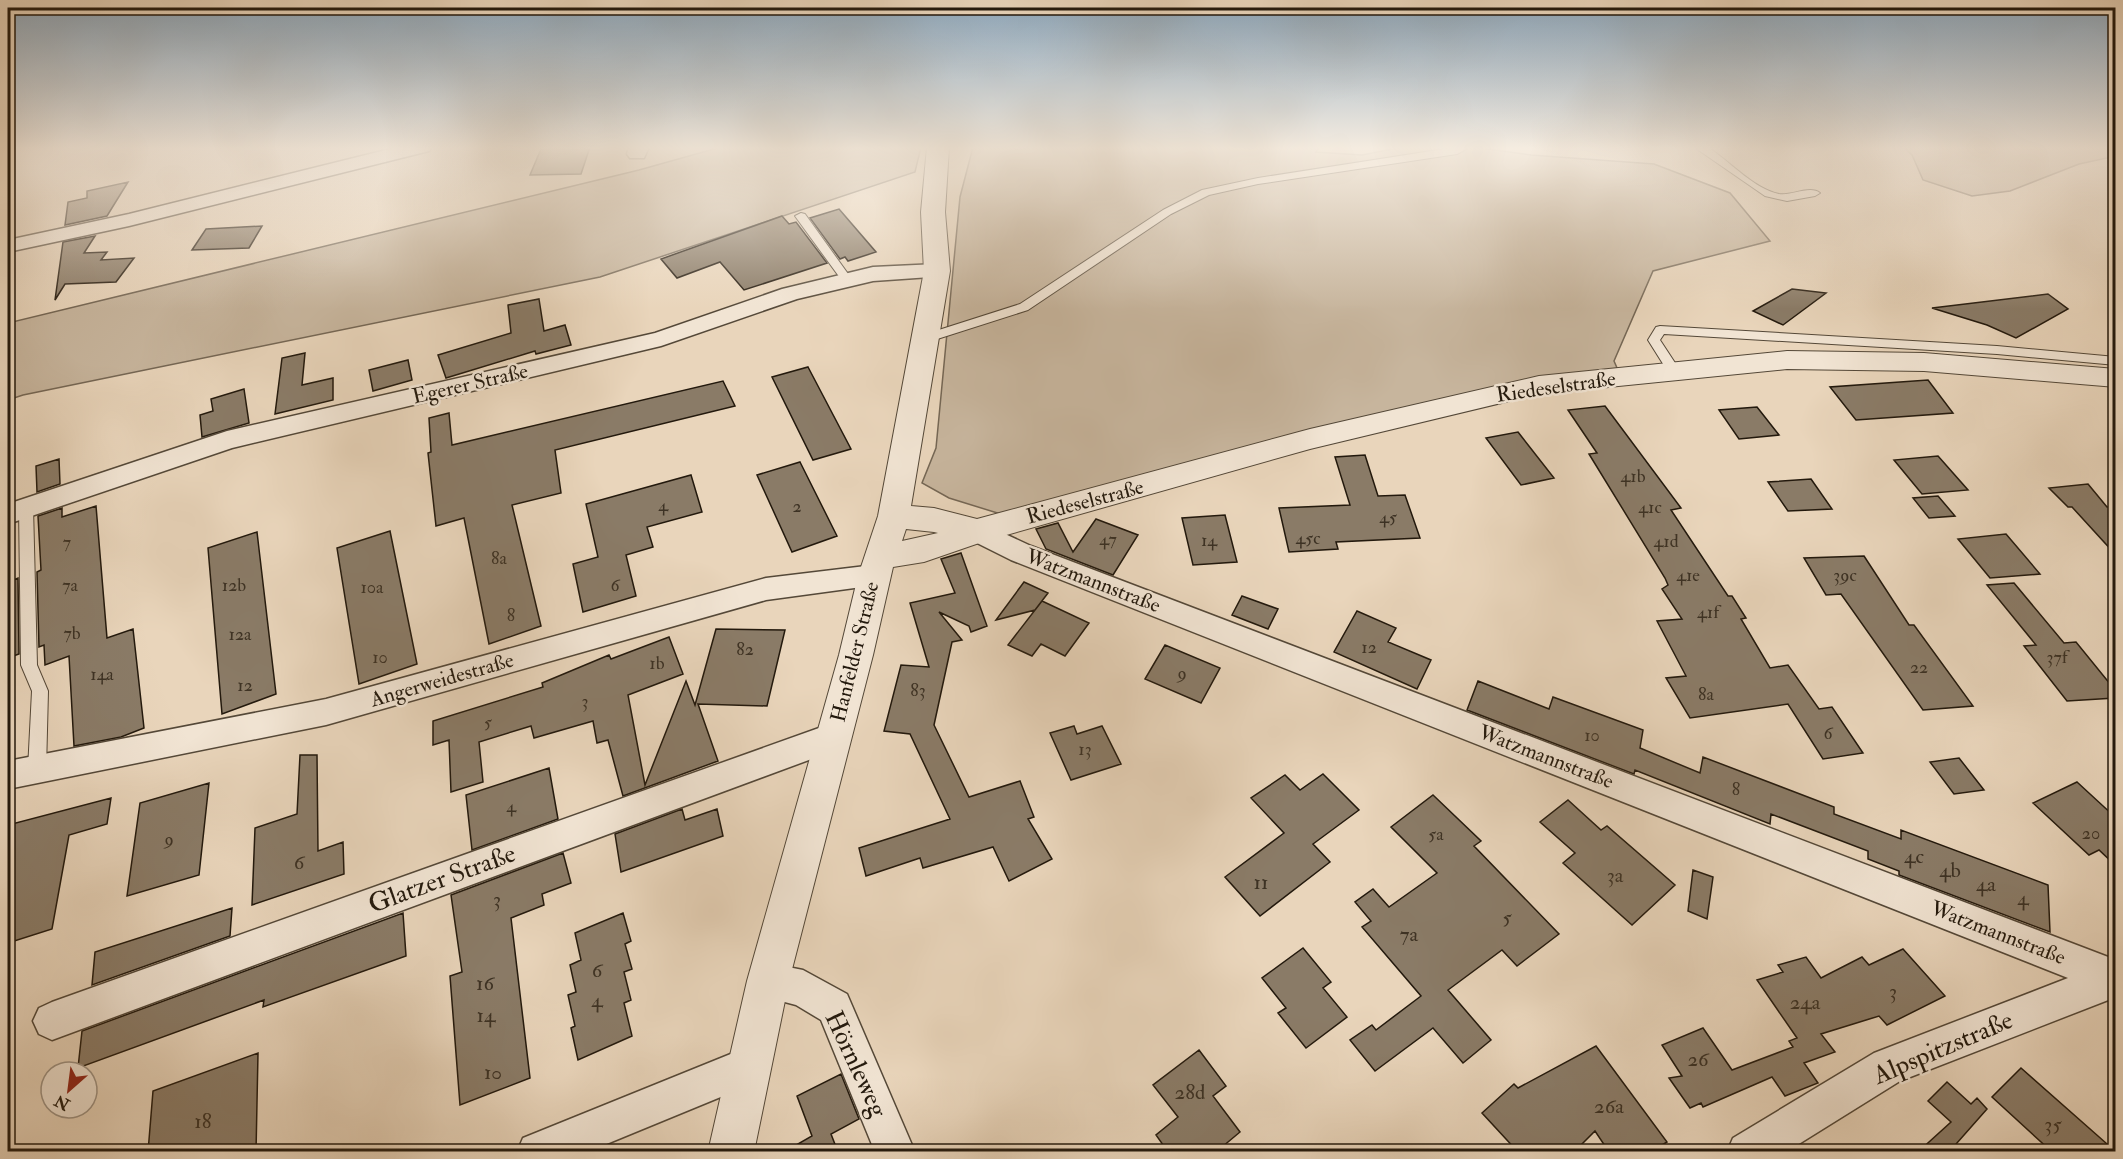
<svg xmlns="http://www.w3.org/2000/svg" width="2123" height="1159" font-family="'IM FELL Double Pica',serif">
<rect width="100%" height="100%" fill="#e9d5bb"/>
<filter id="stains"><feTurbulence type="fractalNoise" baseFrequency=".00333" numOctaves="4"/><feColorMatrix values="0 0 0 0 .2 0 0 0 0 .09 0 0 0 0 .02 0 0 0 .5 -.17"/></filter>
<radialGradient id="worn" r=".72"><stop offset=".6" stop-color="#630" stop-opacity="0"/><stop offset="1" stop-color="#630" stop-opacity=".3"/></radialGradient>
<path fill="#c7b59d" stroke="#756755" stroke-width="1.5" d="M721,147H921L915,172L600,277L23,395L8,400V323L639,170Z
M973,147H1320L1316,152L1362,155L1402,147H1474L1531,155L1654,164L1730,193L1770,241L1653,271L1614,361L1621,377L1310,439L1020,520L949,498L922,483L936,448L960,197Z
M1903,147H2115L2116,156L2079,164L2010,191L1972,196L1923,180L1912,155Z"/>
<path fill="#8a7b67" stroke="#23190d" stroke-width="1.5" d="M590,147L581,174L530,175L541,149Z
M128,182L107,216L65,225L68,202L87,198V191Z
M839,209L876,252L848,261L845,257L840,259L810,218Z
M782,216L789,224L796,222L827,263L744,290L720,262L677,278L661,259Z
M262,226L249,248L192,250L206,229Z
M95,236L84,253L107,252L101,260L134,258L116,282L65,284L55,300L63,242Z
M1792,289L1826,293L1783,325L1753,311Z
M2048,294L2068,309L2016,338L1987,325L1932,308Z
M539,299L544,331L565,325L571,345L536,354L535,351L446,378L438,355L511,333L508,305Z
M305,353L302,385L333,378V400L275,414L282,358Z
M408,360L412,380L373,391L369,370Z
M808,367L851,449L813,460L772,377Z
M1928,380L1953,413L1856,420L1830,387Z
M723,381L735,406L555,450L561,493L512,505L541,626L489,644L464,518L436,526L428,453L431,452L429,418L449,413L452,445Z
M244,389L249,423L202,437L200,415L213,411L211,399Z
M1605,406L1681,508L1671,510L1728,596H1732L1746,618L1741,619L1770,668L1788,665L1819,709L1832,707L1863,753L1823,759L1788,704L1690,718L1666,678L1686,676L1657,621L1682,619L1662,589L1668,585L1665,578L1589,454L1597,453L1568,410Z
M1757,407L1779,435L1739,439L1719,410Z
M1518,432L1554,478L1521,485L1486,438Z
M1365,455L1378,496L1405,495L1420,538L1336,542L1338,549L1289,552L1279,508L1350,505L1335,457Z
M1938,456L1968,490L1922,494L1894,460Z
M59,459L60,484L37,492L36,466Z
M800,462L837,536L792,552L757,475Z
M691,475L702,512L647,527L653,547L626,555L636,596L583,612L573,564L598,557L586,504Z
M1811,479L1832,509L1788,511L1768,482Z
M2088,484L2107,507H2115V554L2072,507H2068L2049,488Z
M1938,496L1955,516L1929,518L1913,498Z
M96,506L107,638L133,629L144,728L121,737L74,746L69,656L45,665L44,645L39,647L37,572L41,570L38,516L62,508V517Z
M1225,515L1237,562L1193,565L1182,518Z
M1096,519L1138,535L1113,575L1046,549L1036,529L1058,523L1073,552Z
M390,531L417,664L359,684L337,548Z
M257,532L276,694L222,714L208,548Z
M2006,534L2040,574L1990,578L1958,539Z
M961,553L987,626L971,632L969,626L939,612L962,640L952,642L934,725L969,797L1020,781L1034,817L1028,819L1052,859L1009,881L993,847L923,868L920,858L866,876L859,848L950,819L910,734L884,731L901,665L929,667L910,603L955,593L941,559Z
M1864,556L1909,625H1914L1973,706L1923,710L1841,594L1826,595L1804,558Z
M18,578L19,654L8,658V582Z
M1024,582L1048,593L1035,610L996,620Z
M2014,583L2064,643L2076,642L2115,690V698L2067,701L2024,646L2036,645L1987,585Z
M1242,596L1278,609L1268,629L1232,615Z
M1042,601L1089,623L1065,656L1041,644L1032,656L1008,645Z
M1357,611L1396,628L1388,642L1431,660L1417,689L1334,652Z
M716,629L785,630L767,706L698,704L718,761L623,796L608,740L597,743L593,721L534,738L531,726L479,742L483,782L451,792L449,740L433,745V721L543,687L542,683L609,655L611,659L669,637L683,674L628,695L645,785L686,681L695,705Z
M1165,645L1220,668L1201,703L1145,679Z
M1478,681L1549,709L1553,697L1643,730L1640,748L1700,773L1703,757L1834,807V814L1901,839V830L2048,885L2050,932L1899,875V871L1868,859V851L1771,814L1770,824L1635,770L1634,774L1467,710Z
M1074,726L1077,734L1102,726L1121,764L1071,780L1050,733Z
M300,755H317L318,851L343,842L344,874L252,905L255,828L297,814Z
M1959,758L1984,790L1954,794L1930,762Z
M549,768L558,819L472,850L466,795Z
M1323,774L1359,810L1313,844L1330,862L1260,916L1225,877L1284,833L1251,798L1285,775L1300,790Z
M2077,782L2115,817V865L2099,850L2089,855L2033,803Z
M209,783L199,875L127,896L140,803Z
M1433,795L1481,841L1474,846L1559,934L1517,966L1502,950L1448,990L1491,1040L1463,1063L1433,1028L1375,1071L1350,1040L1372,1025L1376,1030L1421,996L1362,927L1371,921L1355,902L1373,889L1389,907L1437,873L1391,827Z
M111,798L107,824L69,835L52,929L8,943V825Z
M1568,800L1601,830L1607,826L1675,885L1632,925L1563,863L1575,853L1540,822Z
M682,809L685,820L717,809L723,836L621,872L615,834Z
M563,853L571,883L542,894L544,905L511,918L530,1078L460,1105L450,976L462,972L451,895Z
M1693,870L1713,877L1707,919L1688,911Z
M232,908L230,936L92,985L95,952Z
M403,913L406,956L263,1007L264,1000L78,1068L82,1031Z
M623,913L631,941L625,944L632,969L624,972L631,1000L624,1003L632,1036L578,1060L571,1028L575,1026L568,995L576,992L570,965L581,960L575,933Z
M1303,948L1331,982L1323,988L1347,1017L1306,1048L1278,1013L1286,1008L1262,978Z
M1903,949L1945,996L1887,1025L1879,1016L1821,1034L1835,1052L1804,1063L1818,1083L1785,1096L1772,1077L1703,1107L1701,1103L1690,1108L1669,1078L1682,1076L1662,1045L1703,1028L1732,1070L1793,1047L1789,1041L1797,1038L1757,980L1783,972L1778,965L1806,957L1821,978L1862,957L1869,965Z
M1596,1046L1667,1142L1651,1152H1609L1595,1131L1574,1152H1518L1482,1113L1514,1084L1518,1088Z
M1199,1050L1226,1086L1213,1096L1240,1132L1216,1152H1168L1156,1135L1178,1117L1153,1085Z
M258,1053L256,1152H148L153,1091Z
M2021,1068L2115,1151V1152H2052L1992,1097Z
M841,1074L859,1119L831,1134L838,1152H784L812,1136L797,1096Z
M1947,1082L1971,1104L1977,1098L1987,1109L1949,1152H1918L1951,1122L1928,1101Z"/>
<g fill="none" stroke-linecap="round" stroke-linejoin="round">
<defs>
<path id="service" d="M1457,147H1470L1457,154L1258,184L1209,195L1171,214L1028,310L931,341L927,342L921,338L923,335L1020,304L1163,210L1202,190L1258,178Z
M1694,147H1707L1712,150C1732,164 1755,189 1779,194C1792,196 1810,185 1820,193L1815,196L1787,201L1765,196Z
M801,213L805,214L851,278V282H843L795,216Z
M1660,326L1997,346L2116,357V365L1997,354L1664,334L1660,340L1681,372L1675,376L1670,375L1648,340L1656,327Z
M26,502L33,507L37,665L48,691L46,770L43,775L37,777L31,775L28,770L32,691L21,665L19,507Z"/>
<path id="minor" d="M398,147H432L429,151L129,226L8,252V240L129,214Z
M629,147H649L644,158H630L627,154Z
M937,264L945,266L948,271L945,276L873,281L797,299L661,346L232,448L8,524V504L227,431L655,333L782,289L873,267Z
M977,521L1031,546L2116,960V997L1900,1081L1786,1152H1727L1733,1138L1874,1053L2068,978L1011,560L967,538L963,531L967,524Z
M874,565L884,568L888,576L884,584L766,600L326,725L8,789V761L326,699L766,578Z
M833,723L844,727L849,737L844,747L52,1040L39,1034L33,1021L39,1008L52,1002Z
M768,963L803,970L847,994L915,1152H875L821,1020L796,1005L755,994L750,981L755,968Z
M748,1047L762,1052L767,1066L762,1080L587,1152H517L523,1138Z"/>
<path id="tertiary" d="M927,147H949L945,212L950,271L911,506L934,508L977,519L1310,429L1539,376L1787,351L1924,353L2116,369V387L1924,371L1787,369L1539,394L1310,449L985,541L924,562L893,567L873,655L789,981L754,1152H708L747,981L839,655L858,576L878,516L924,271L921,212ZM906,529L934,532L938,533L902,541Z"/>
</defs>
<use href="#service" stroke="#544838" stroke-width="2"/>
<use href="#minor" stroke="#544838" stroke-width="3"/>
<use href="#tertiary" stroke="#544838" stroke-width="2"/>
<use href="#service" fill="#f1e4d3" fill-rule="evenodd"/>
<use href="#minor" fill="#f1e4d3" fill-rule="evenodd"/>
<use href="#tertiary" fill="#f1e4d3" fill-rule="evenodd"/>
</g>
<linearGradient id="sky" x2="0" y2="1"><stop stop-color="#8da8be"/><stop offset="0.48" stop-color="#f5ece0"/><stop offset="1" stop-color="#f5ece0" stop-opacity="0"/></linearGradient>
<rect width="2123" height="309" fill="url(#sky)"/>
<g text-anchor="middle" dominant-baseline="central" stroke-width="5" stroke-linejoin="round" paint-order="stroke">
<g font-size="18" fill="#3d3224">
<text x="1633" y="476">41b</text>
<text x="663" y="505">4</text>
<text x="797" y="506">2</text>
<text x="1650" y="507">41c</text>
<text x="1388" y="517">45</text>
<text x="1308" y="538">45c</text>
<text x="1108" y="539">47</text>
<text x="1209" y="540">14</text>
<text x="1666" y="541">41d</text>
<text x="67" y="542">7</text>
<text x="499" y="558">8a</text>
<text x="1688" y="575">41e</text>
<text x="1845" y="575">39c</text>
<text x="70" y="585">7a</text>
<text x="234" y="585">12b</text>
<text x="615" y="585">6</text>
<text x="372" y="587">10a</text>
<text x="1708" y="612">41f</text>
<text x="511" y="615">8</text>
<text x="72" y="633">7b</text>
<text x="240" y="634">12a</text>
<text x="1369" y="647">12</text>
<text x="745" y="649">82</text>
<text x="380" y="657">10</text>
<text x="2057" y="657">37f</text>
<text x="657" y="663">1b</text>
<text x="1919" y="667">22</text>
<text x="1182" y="673">9</text>
<text x="102" y="674">14a</text>
<text x="245" y="685">12</text>
<text x="918" y="690">83</text>
<text x="1706" y="694">8a</text>
<text x="585" y="701">3</text>
<text x="488" y="722">5</text>
<text x="1828" y="733">6</text>
<text x="1592" y="735">10</text>
<text x="1085" y="749">13</text>
<text x="1736" y="789">8</text>
<text x="511" y="806">4</text>
<text x="2091" y="833">20</text>
<text x="1436" y="834">5a</text>
<text x="169" y="839">9</text>
</g>
<g font-size="21" fill="#23190d" stroke="#f1e4d3">
<text transform="translate(470 384) rotate(-13)">Egerer Straße</text>
<text transform="translate(1556 387) rotate(-8)">Riedeselstraße</text>
<text transform="translate(1085 502) rotate(-15)">Riedeselstraße</text>
<text transform="translate(1093 581) rotate(21)">Watzmannstraße</text>
<text transform="translate(855 652) rotate(-76)">Hanfelder Straße</text>
<text transform="translate(442 680) rotate(-16)">Angerweidestraße</text>
<text transform="translate(1546 757) rotate(21)">Watzmannstraße</text>
<text transform="translate(1998 933) rotate(21)">Watzmannstraße</text>
</g>
<g font-size="21" fill="#3d3224">
<text x="1914" y="856">4c</text>
<text x="299" y="862">6</text>
<text x="1950" y="870">4b</text>
<text x="1615" y="875">3a</text>
<text x="1261" y="882">11</text>
<text x="1986" y="884">4a</text>
<text x="2023" y="898">4</text>
<text x="497" y="899">3</text>
<text x="1507" y="917">5</text>
<text x="1409" y="934">7a</text>
<text x="597" y="970">6</text>
<text x="485" y="983">16</text>
<text x="1893" y="991">3</text>
<text x="597" y="1000">4</text>
<text x="1805" y="1002">24a</text>
<text x="486" y="1015">14</text>
<text x="1698" y="1059">26</text>
<text x="493" y="1072">10</text>
<text x="1190" y="1092">28d</text>
<text x="1609" y="1106">26a</text>
<text x="203" y="1121">18</text>
<text x="2053" y="1124">35</text>
</g>
<g font-size="26" fill="#23190d" stroke="#f1e4d3">
<text transform="translate(442 879) rotate(-20)">Glatzer Straße</text>
<text transform="translate(1943 1048) rotate(-23)">Alpspitzstraße</text>
<text transform="translate(856 1064) rotate(65)">Hörnleweg</text>
</g>
</g>
<rect width="2123" height="1159" fill="none" stroke="#e9d5bb" stroke-width="30"/>
<rect x="9" y="9" width="2105" height="1141" fill="none" stroke="#23190d" stroke-width="3"/>
<rect x="15" y="15" width="2093" height="1129" fill="none" stroke="#23190d" stroke-width="1.5"/>
<g transform="translate(69 1090) rotate(208)"><circle r="28" fill="#f1e4d3" stroke="#9f9384" stroke-width="1.5"/>
<path d="M0-4.5L10 22L0 15L-10 22Z" fill="#8f2418"/>
<text y="-9" font-size="16" font-weight="bold" text-anchor="middle" fill="#23190d">N</text>
</g>
<rect width="100%" height="100%" filter="url(#stains)"/>
<rect width="100%" height="100%" fill="url(#worn)"/>
</svg>
